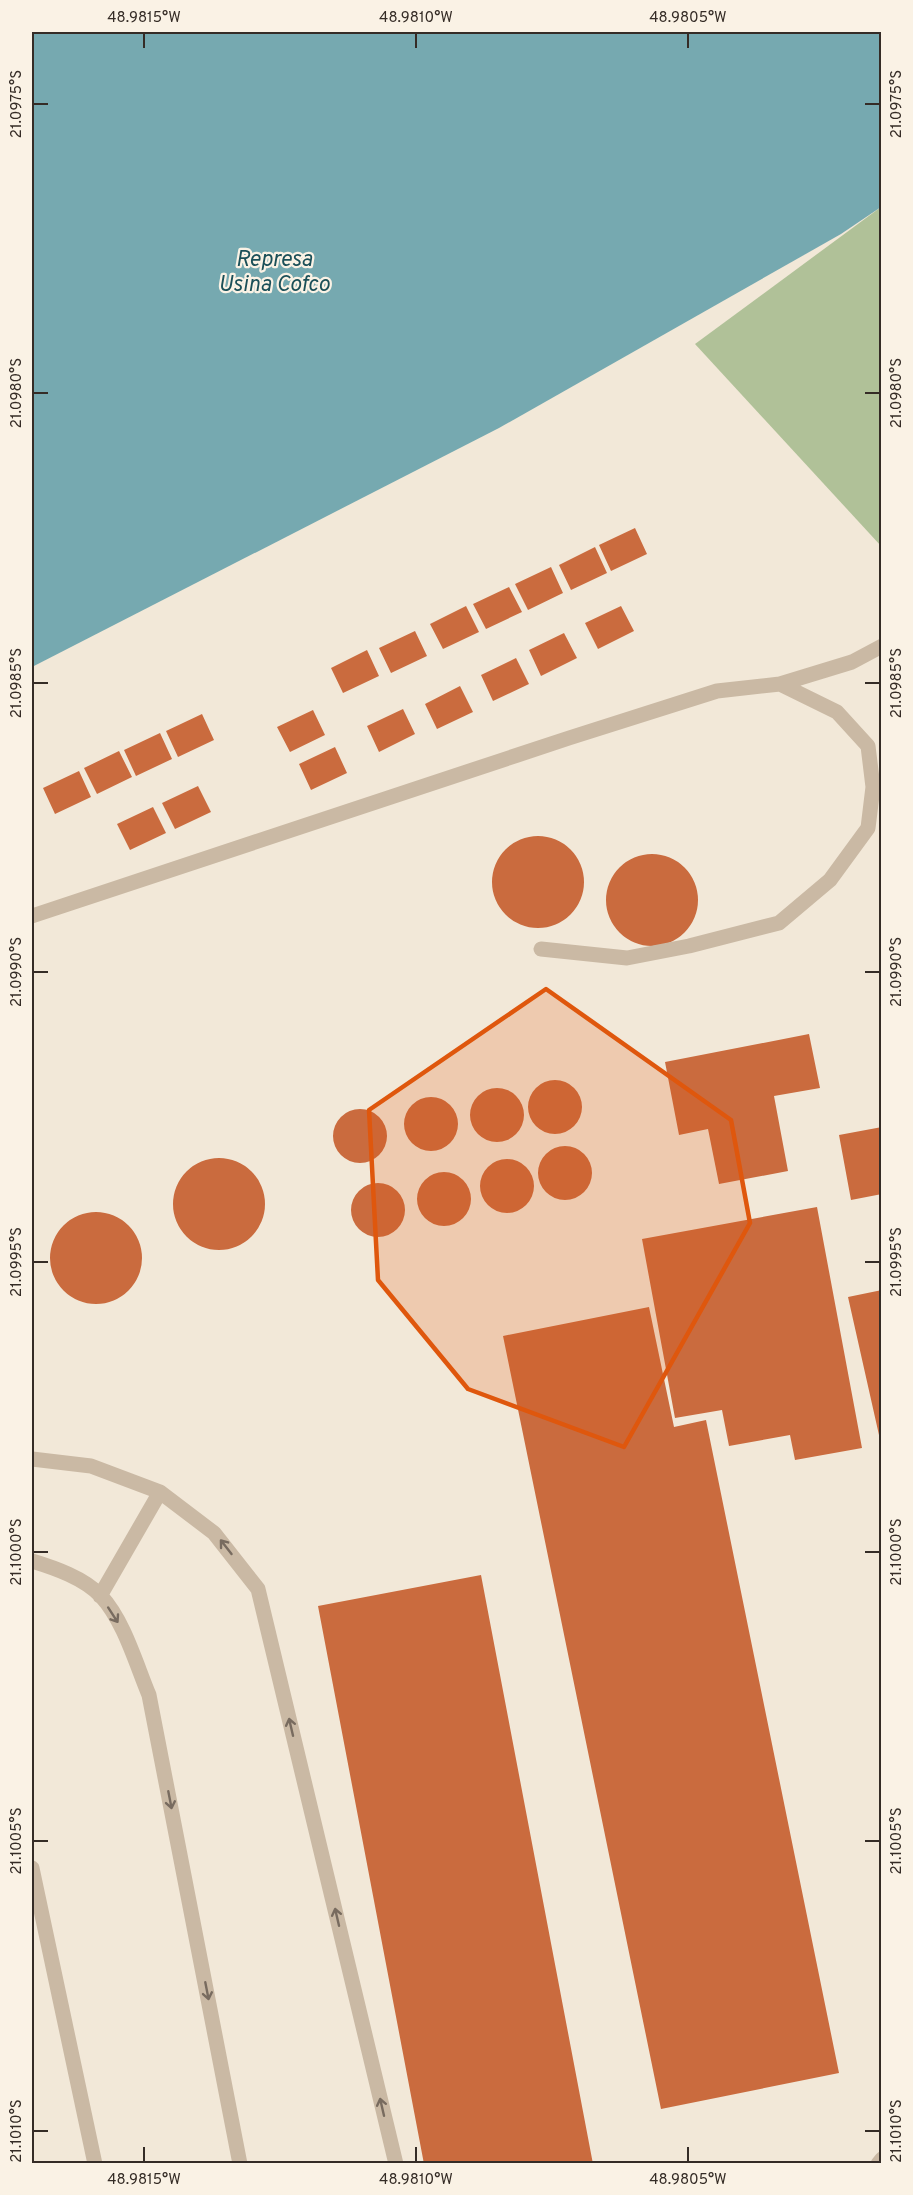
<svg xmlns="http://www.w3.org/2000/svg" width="913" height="2195" font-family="Overpass,sans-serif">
<rect width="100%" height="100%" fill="#f2e8d8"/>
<path fill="#b0c198" d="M881,207V546L695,344Z"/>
<path fill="#76a9b0" d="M32,32H881V207L841,234L499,428L32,667Z"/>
<path fill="#ca6b3e" d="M635,528L647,554L611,571L599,545Z
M595,547L607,573L571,590L559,565Z
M551,567L563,593L528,610L515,584Z
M509,587L522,612L486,629L473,604Z
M466,606L479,632L443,649L430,624Z
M621,606L634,631L598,649L585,623Z
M415,631L427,656L391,673L379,648Z
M564,633L577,658L541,676L529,650Z
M367,650L379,676L343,693L331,668Z
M516,658L529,684L493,701L481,675Z
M460,686L473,712L437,729L425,704Z
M403,709L415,734L379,752L367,726Z
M313,710L325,735L290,752L277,727Z
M202,714L214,740L178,757L166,731Z
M160,733L172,759L136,776L124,750Z
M335,747L347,773L311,790L299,764Z
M119,751L132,777L97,794L84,768Z
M79,771L91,797L55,814L43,788Z
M198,786L211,812L175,829L162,803Z
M153,807L166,833L130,850L117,824Z
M492 882a46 46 0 1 1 92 0a46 46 0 1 1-92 0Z
M606 900a46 46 0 1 1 92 0a46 46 0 1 1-92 0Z
M809,1034L820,1088L774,1096L788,1171L719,1184L708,1129L679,1135L665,1062Z
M528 1107a27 27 0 1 1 54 0a27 27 0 1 1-54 0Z
M470 1115a27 27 0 1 1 54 0a27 27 0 1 1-54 0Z
M404 1124a27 27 0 1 1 54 0a27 27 0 1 1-54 0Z
M333 1136a27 27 0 1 1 54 0a27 27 0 1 1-54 0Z
M882,1127V1194L851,1200L839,1135Z
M538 1173a27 27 0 1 1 54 0a27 27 0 1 1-54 0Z
M173 1204a46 46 0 1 1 92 0a46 46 0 1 1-92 0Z
M480 1186a27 27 0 1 1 54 0a27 27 0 1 1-54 0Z
M417 1199a27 27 0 1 1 54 0a27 27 0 1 1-54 0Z
M351 1210a27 27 0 1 1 54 0a27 27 0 1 1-54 0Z
M817,1207L862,1448L795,1460L790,1435L729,1446L722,1410L675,1418L642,1239Z
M50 1258a46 46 0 1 1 92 0a46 46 0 1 1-92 0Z
M882,1290V1444H881L848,1297Z
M649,1307L674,1427L706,1420L839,2073L661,2109L503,1336Z
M481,1575L593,2164H424L318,1606Z"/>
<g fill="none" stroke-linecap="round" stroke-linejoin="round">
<path stroke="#cab9a4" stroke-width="15" d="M32,916L569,738L717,691L780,684L852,662L882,646
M541,949L627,958L689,946L779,923L830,880L868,828L873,787L868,746L837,712L780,684
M32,1459L91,1466L160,1492L214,1533L258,1589L396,2164
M32,1561C55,1568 84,1578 101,1596C124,1621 136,1664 149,1695L240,2164
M100,1596L160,1492
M32,1868L95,2164
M878,2164L882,2159"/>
</g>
<defs><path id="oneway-shaft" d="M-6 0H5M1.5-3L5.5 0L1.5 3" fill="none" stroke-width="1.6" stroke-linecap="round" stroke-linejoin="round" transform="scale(1.5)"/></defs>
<g stroke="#786b5f">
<use href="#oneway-shaft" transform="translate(226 1547) rotate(-128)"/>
<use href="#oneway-shaft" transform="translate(113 1615) rotate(57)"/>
<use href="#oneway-shaft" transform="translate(291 1727) rotate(-103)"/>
<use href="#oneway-shaft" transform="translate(170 1800) rotate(79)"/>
<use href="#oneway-shaft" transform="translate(337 1917) rotate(-103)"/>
<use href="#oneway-shaft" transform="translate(207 1991) rotate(79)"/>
<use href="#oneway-shaft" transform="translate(382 2107) rotate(-103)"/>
</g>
<path fill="#df570d" fill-opacity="0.2" stroke="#df570d" stroke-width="4.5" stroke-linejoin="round" d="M546,989L731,1120L750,1223L624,1447L468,1389L378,1280L369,1110Z"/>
<path fill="none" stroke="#352c26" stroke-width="2" d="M144,33V48M416,33V48M688,33V48M33,104H48M865,104H880M33,393H48M865,393H880M33,683H48M865,683H880M33,972H48M865,972H880M33,1262H48M865,1262H880M33,1552H48M865,1552H880M33,1841H48M865,1841H880M33,2131H48M865,2131H880M144,2147V2162M416,2147V2162M688,2147V2162"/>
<g text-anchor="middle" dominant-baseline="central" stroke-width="4.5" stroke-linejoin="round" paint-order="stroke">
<g font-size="22" font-style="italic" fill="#1a4f58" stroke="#faf2e5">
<text x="274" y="260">Represa<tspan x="274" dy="25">Usina Cofco</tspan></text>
</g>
</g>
<rect width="913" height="2195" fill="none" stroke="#faf2e5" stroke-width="66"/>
<rect x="33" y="33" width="847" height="2129" fill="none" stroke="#352c26" stroke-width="2"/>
<g font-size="15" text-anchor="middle" fill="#352c26">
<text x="144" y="22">48.9815°W</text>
<text x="416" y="22">48.9810°W</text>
<text x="688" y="22">48.9805°W</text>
<text transform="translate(16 104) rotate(-90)" y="5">21.0975°S</text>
<text transform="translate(896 104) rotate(-90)" y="5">21.0975°S</text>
<text transform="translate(16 393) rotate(-90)" y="5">21.0980°S</text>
<text transform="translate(896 393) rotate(-90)" y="5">21.0980°S</text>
<text transform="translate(16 683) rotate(-90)" y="5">21.0985°S</text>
<text transform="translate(896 683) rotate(-90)" y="5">21.0985°S</text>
<text transform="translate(16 972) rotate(-90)" y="5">21.0990°S</text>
<text transform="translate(896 972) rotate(-90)" y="5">21.0990°S</text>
<text transform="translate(16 1262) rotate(-90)" y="5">21.0995°S</text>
<text transform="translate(896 1262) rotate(-90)" y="5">21.0995°S</text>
<text transform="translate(16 1552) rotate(-90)" y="5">21.1000°S</text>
<text transform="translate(896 1552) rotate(-90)" y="5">21.1000°S</text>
<text transform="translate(16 1841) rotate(-90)" y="5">21.1005°S</text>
<text transform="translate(896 1841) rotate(-90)" y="5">21.1005°S</text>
<text transform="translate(16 2131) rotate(-90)" y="5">21.1010°S</text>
<text transform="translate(896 2131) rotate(-90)" y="5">21.1010°S</text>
<text x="144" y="2184">48.9815°W</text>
<text x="416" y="2184">48.9810°W</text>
<text x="688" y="2184">48.9805°W</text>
</g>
</svg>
